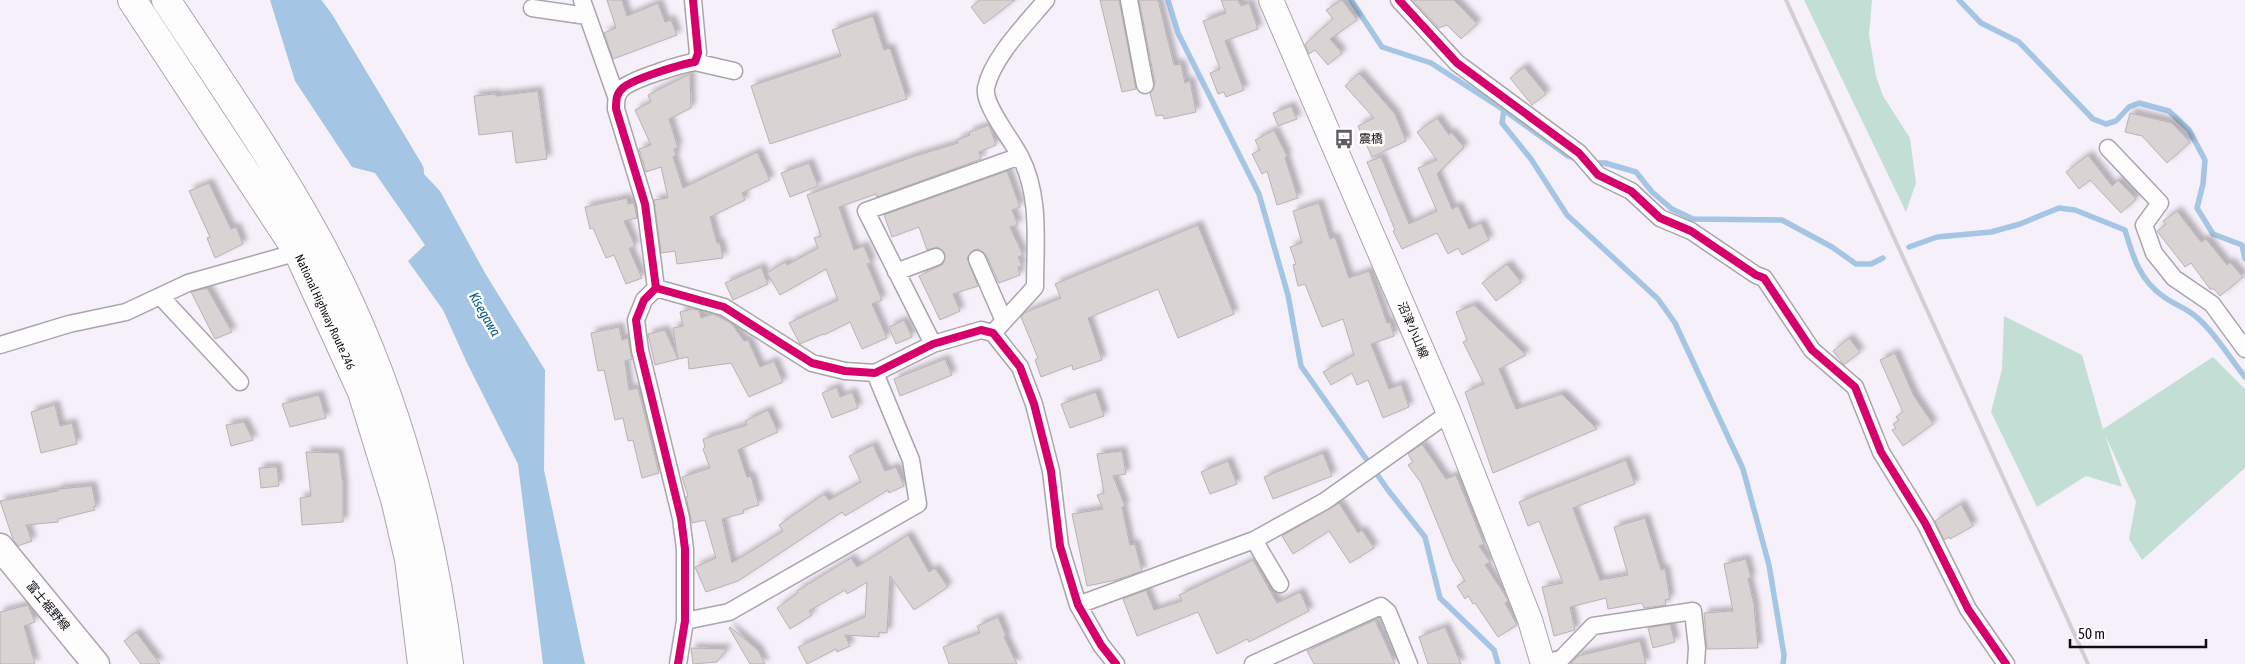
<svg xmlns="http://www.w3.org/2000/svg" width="2245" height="664" font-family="'Asap Condensed','Noto Sans JP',sans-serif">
<defs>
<filter id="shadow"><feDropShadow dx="4.5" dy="-4.5" stdDeviation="2.5" flood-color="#0004"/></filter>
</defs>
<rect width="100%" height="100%" fill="#f6f0fa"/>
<path fill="#c3dfd5" d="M1804,0H1872L1869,35L1876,76L1883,96L1910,138L1916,183L1906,212Z
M2004,316L2082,355L2103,429L2213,357L2245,389V468L2142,560L2129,539L2136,502L2105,435L2122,487L2086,476L2037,507L1991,412L2002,369Z"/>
<path fill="#a4c5e4" d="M270,0H321L326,9L351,97L440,191L485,273L545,370L544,470L585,664H543L518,464L467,363L443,310L408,261L425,245L375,173L352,167L295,81Z"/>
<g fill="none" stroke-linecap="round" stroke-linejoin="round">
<path stroke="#a4c5e4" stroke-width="5.5" d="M1168,0L1178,33L1259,194L1288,295L1301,366L1388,490L1425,537L1440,598L1494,650L1498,664
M1351,0L1382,47L1431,63L1504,110L1502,123L1531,159L1567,215L1658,299L1675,323L1743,469L1769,565L1784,655L1783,664
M1959,0L1981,23L2019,42L2093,119L2106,124L2116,121L2129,107L2139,103L2169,111L2189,130L2205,160L2203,184L2197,208L2213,234L2242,245L2245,259
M1504,110L1568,156L1576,159
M1592,163H1605L1636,172L1652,192L1672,209L1693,219L1782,220L1832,247L1856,264H1871L1883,258
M1909,247L1937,237L1991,232L2020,224L2059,208L2075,210L2125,230C2133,257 2140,281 2164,297C2174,304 2185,308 2194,315C2214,331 2229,357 2245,377"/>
<path stroke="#a4c5e4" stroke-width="32" d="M301,0L318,22L408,172"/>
</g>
<path fill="#dad3d3" stroke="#b9b2b3" filter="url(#shadow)" d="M607,0H622L627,16L658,3L665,22L671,20L677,35L613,59L604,33L616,28Z
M980,0H1015L984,24L971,7Z
M1100,0H1119L1136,89L1122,92Z
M1139,0H1158L1174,65L1181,64L1185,83L1190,81L1196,112L1164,119L1163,115L1156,116L1150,93L1155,83Z
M1221,0H1238L1241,6L1249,3L1258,29L1225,41L1244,90L1226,97L1224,92L1218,94L1210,73L1220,69L1203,21L1226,13Z
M1342,0L1357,20L1330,39L1342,53L1328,65L1315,50L1309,54L1305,44L1333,19L1326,10Z
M1413,0H1454L1477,24L1461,39L1447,25L1439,28Z
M873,16L884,50L890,48L907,99L770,144L751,86L841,56L832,30Z
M1524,67L1546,94L1532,105L1510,78Z
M1359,73L1395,114L1406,141L1372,157L1358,126L1374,118L1345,86Z
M690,74L691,108L669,119L678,148L674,149L676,155L673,157L683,188L757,152L770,180L742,193L745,200L710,217L717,243H720L723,258L677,264L675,251L661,253L654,200L668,198L661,167L646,172L639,149L651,145L635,110L651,102L648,95Z
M538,91L547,159L516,163L512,131L479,135L474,96L496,94V96Z
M1291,106L1297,119L1278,126L1273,113Z
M2130,113L2172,123L2190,142L2167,163L2142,136L2125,132Z
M1437,118L1449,135L1451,132L1464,147L1437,174L1452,209L1458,206L1469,229L1481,223L1489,240L1462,255L1458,248L1448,254L1437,233L1402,249L1393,231L1395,230L1367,162L1381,157L1409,224L1437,211L1418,168L1437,160L1417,132Z
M989,125L996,145L979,152L981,159L877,197L876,194L839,207L854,250L864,246L871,263L867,264L882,300L872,304L887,338L862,349L850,322L824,335L823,334L800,344L789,323L838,300L826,269L780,295L767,273L785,262L787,265L818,248L814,238L821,236L807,195L915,156L958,143L957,140L970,135L969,132Z
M1274,130L1287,156L1285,158L1298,198L1277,205L1267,171L1262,174L1252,154L1260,150L1255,140Z
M2088,155L2112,186L2118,180L2136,199L2121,213L2090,180L2079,189L2066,172Z
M809,163L818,186L790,197L781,173Z
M1007,171L1020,207L1012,210L1018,225L1010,227L1023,255L1018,257L1022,266L1018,267L1020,275L999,283L986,255L979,249L973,250L967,258L978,286L953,294L960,311L940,320L919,276L943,264L945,253L938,247L927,250L919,227L892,237L884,215Z
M209,183L231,229L236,227L243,244L215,258L207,238L210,237L189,191Z
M627,198L628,204L634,203L637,218L624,221L635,246L629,249L642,278L626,284L614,255L606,258L593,228L590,229L585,207Z
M1319,203L1330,239L1335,237L1349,278L1369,271L1387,323L1390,322L1394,336L1371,344L1389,389L1401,384L1409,407L1383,418L1368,380L1357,385L1352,373L1331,385L1323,372L1354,355L1343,319L1322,327L1305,284L1298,286L1293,265L1296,264L1290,247L1302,243L1293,211Z
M2177,211L2201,242L2206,239L2227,265L2230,262L2243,277L2220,296L2214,289H2210L2191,263L2185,267L2157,231L2166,224L2163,221Z
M1198,225L1234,314L1178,338L1158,289L1088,318L1102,360L1073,370L1072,365L1041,377L1035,360L1038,358L1021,317L1024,313L1061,298L1055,284Z
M1507,264L1521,282L1496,301L1482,283Z
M761,267L768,284L733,300L725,283Z
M207,288L232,332L215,339L191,292Z
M1474,305L1526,355L1499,369L1516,409L1562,394L1597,429L1493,473L1465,392L1484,384L1463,342L1467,340L1456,312Z
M693,309L699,310L701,318L713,314L731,323L744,341L748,340L760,367L774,361L783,382L749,397L731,363L689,369L688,357L678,359L673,328L683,326L680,312Z
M904,320L912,337L896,344L889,327Z
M619,327L622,340L628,338L632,359L625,361L629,390L638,388L659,473L642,478L633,440L628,441L623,418L615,420L604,370L598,371L591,333Z
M665,330L678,359L655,365L648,334Z
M1849,338L1860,352L1844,365L1833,351Z
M1895,353L1914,396L1933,424L1903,446L1892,430L1896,428L1893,424L1899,420L1896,417L1903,412L1880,360Z
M945,359L952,375L900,396L894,379Z
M837,387L840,397L852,392L858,408L832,418L822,393Z
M1096,392L1104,416L1070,428L1061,404Z
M319,395L326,418L290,427L282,404Z
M55,405L60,426L72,423L77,444L41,453L31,412Z
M768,410L778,432L738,450L747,477L751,476L759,505L743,510L744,513L722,519L732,563L783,531L779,525L824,494L829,500L861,482L849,456L873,445L885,471L896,467L904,486L889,493L888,490L845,516L842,512L738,581L706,592L695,567L716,558L705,520L692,523L686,497L688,496L682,477L710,468L703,449L705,447L703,439L747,425L745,421Z
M244,422L253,440L231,446L226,425Z
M1422,444L1446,479L1456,475L1484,544L1479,546L1490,562L1485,565L1505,595L1508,601L1505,603L1517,625L1498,637L1475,603L1473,604L1468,596L1465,599L1457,586L1465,581L1453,561L1421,483L1408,465L1413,462L1408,454Z
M1122,451L1126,474L1113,476L1125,506L1122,507L1130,545L1135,544L1142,571L1116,580L1087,586L1072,514L1103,509L1097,495L1104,493L1097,454Z
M306,452L339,453L343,484V522L302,525L300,498L311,496Z
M1323,453L1332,476L1273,499L1264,477Z
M1626,460L1635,484L1573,508L1600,580L1628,575L1614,527L1645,518L1661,570L1665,569L1670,599L1665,600L1666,605L1644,608L1642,603L1608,609L1606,598L1570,607L1575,630L1554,636L1542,587L1563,583L1539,521L1528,526L1519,502Z
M1228,461L1237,484L1210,494L1201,472Z
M277,467L279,486L261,488L259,468Z
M92,486L96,506L93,507L95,510L58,519V522L26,525L32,541L18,546L13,539L0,501L58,491V489Z
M1339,503L1358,533L1362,530L1374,548L1350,563L1329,531L1293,554L1282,536Z
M1961,504L1973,526L1950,539L1949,537L1944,540L1935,521Z
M908,535L929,572L935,568L948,587L914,610L890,576L887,633L879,632V637L845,635L850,646L837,652L836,649L807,664L798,647L865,617L867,582L847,594L845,590L809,611L812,615L790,629L777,608L798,593L797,591L851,558L857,567Z
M1746,559L1751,578L1748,579L1754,604L1758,648L1707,649L1704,613L1733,611L1724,564Z
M1253,560L1277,603L1300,592L1309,611L1249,642L1247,639L1217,654L1198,612L1137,636L1123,599L1146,590L1154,610L1182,601L1179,595Z
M28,605L35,622L24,626L35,664H0V612Z
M998,617L1006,636L1004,637L1017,664H949L943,647L980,633L977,626Z
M1375,620L1395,664H1314L1307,651Z
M1670,624L1675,642L1653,648L1648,628Z
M730,627L758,650L765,664H750L729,628Z
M1445,627L1461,664H1428L1419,637Z
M136,632L160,664H141L124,641Z
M1640,641L1646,664H1570L1578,656Z
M691,648L727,649L717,662L693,664Z"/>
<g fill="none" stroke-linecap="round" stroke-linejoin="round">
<defs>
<path id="street" d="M582,0L616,96
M1129,0L1145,85
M1399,0L1457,63L1579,153L1598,175L1631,191L1660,218L1691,231L1756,275L1764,278L1812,350L1855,387L1881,452L1925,523L1968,609L2006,664
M532,8L587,16
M695,62L734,71
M2108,148L2160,203L2144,225L2154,253L2174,278L2212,304L2245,349
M977,259L1004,321
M896,272L936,257
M656,288L724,307L812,363L845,371L875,373L933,344L981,330L993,333L1020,367L1034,404L1051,471L1060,546L1078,605L1101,645L1116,664
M161,297L240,382
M993,333L1035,287C1035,243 1041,196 1020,156C1012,140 983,105 986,88C992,58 1026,24 1046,0
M933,344L866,211L1020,156
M0,345L69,324L126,312L188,283L298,252
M1254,540L1280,584
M1078,605L1254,540L1325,501L1449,413
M685,621L729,612L918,504L911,460L875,373
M678,664L685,621V549L681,518L640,350L636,320L644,300L656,288L645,204L616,109C616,100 616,93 624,87C634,79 681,64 695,62L698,53L693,0
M1253,664L1381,606L1388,612L1409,664
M1544,664L1562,658L1593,626L1693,611L1697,648L1696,664"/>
<path id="secondary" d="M1271,0L1449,413L1530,620L1543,664"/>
<path id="primary" d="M0,547L96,664"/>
<path id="highway" d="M132,0L298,252L362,392L395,499L409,559L422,664
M166,0C218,79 273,157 318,240C389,370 431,517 449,664"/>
</defs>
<use href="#street" stroke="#aaa4ae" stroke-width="19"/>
<use href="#secondary" stroke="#aaa4ae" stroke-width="26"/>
<use href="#primary" stroke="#aaa4ae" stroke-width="29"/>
<use href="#highway" stroke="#aaa4ae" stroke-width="30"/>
<use href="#street" stroke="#fefdfe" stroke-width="16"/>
<use href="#secondary" stroke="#fefdfe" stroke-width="24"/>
<use href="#primary" stroke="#fefdfe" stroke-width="26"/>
<use href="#highway" stroke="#fefdfe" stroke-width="28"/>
<path stroke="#d1cfd1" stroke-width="4" d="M1786,0L2088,664"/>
<defs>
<path id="cycleway" d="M1399,0L1457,63L1579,153L1598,175L1631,191L1660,218L1691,231L1756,275L1764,278L1812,350L1855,387L1881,452L1925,523L1968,609L2006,664
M656,288L724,307L812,363L845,371L875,373L933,344L981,330L993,333L1020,367L1034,404L1051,471L1060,546L1078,605L1101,645L1116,664
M678,664L685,621V549L681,518L640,350L636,320L644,300L656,288L645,204L616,109C616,100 616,93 624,87C634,79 681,64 695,62L698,53L693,0"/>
</defs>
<use href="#cycleway" stroke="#fff" stroke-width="11"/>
<use href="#cycleway" stroke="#d6006c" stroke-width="8"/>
</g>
<defs>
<symbol id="bus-bare" viewBox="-9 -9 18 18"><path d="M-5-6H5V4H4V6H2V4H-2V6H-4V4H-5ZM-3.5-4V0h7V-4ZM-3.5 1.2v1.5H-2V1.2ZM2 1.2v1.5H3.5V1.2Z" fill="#615b64" stroke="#fff" stroke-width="2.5" paint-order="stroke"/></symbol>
</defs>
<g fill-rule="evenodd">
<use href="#bus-bare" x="1330" y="125" width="28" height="28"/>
</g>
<g text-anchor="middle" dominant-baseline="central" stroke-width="5" stroke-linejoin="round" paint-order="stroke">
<g font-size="12" fill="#110b14" stroke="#fff" text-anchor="start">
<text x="1359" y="139">震橋</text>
</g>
<g font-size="12" fill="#110b14" stroke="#fff">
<text transform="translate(325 312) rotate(65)">National Highway Route 246</text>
<text transform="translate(1413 330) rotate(67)">沼津小山線</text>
<text transform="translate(48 606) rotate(50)">富士裾野線</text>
</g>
<g font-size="14" font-style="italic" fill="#085c8d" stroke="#fff">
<text transform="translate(485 314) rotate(60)">Kisegawa</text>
</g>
</g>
<path d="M2070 639v8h136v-8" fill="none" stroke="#110b14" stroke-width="2.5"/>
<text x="2078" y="639" font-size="15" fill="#110b14" stroke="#ffffff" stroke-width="4" paint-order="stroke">50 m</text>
</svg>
